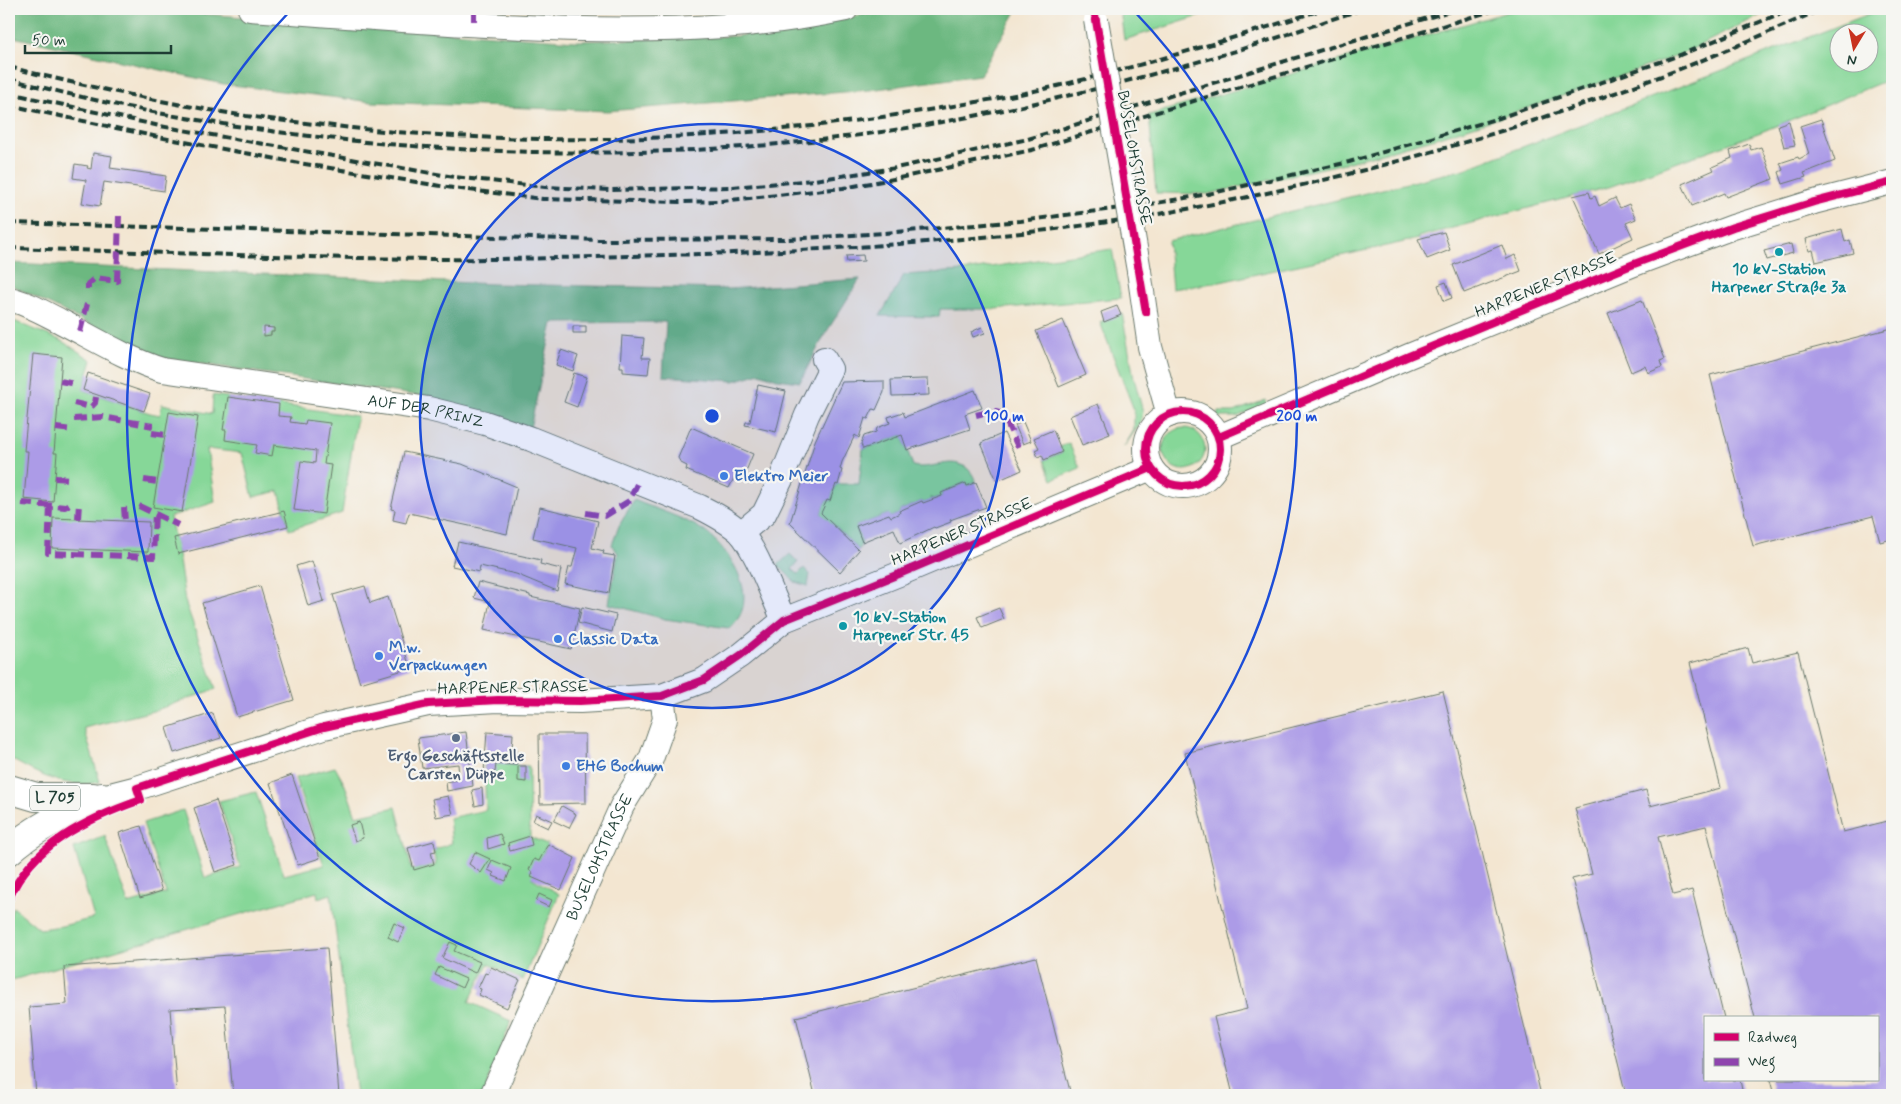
<svg xmlns="http://www.w3.org/2000/svg" width="1901" height="1104" font-family="Mynerve,sans-serif">
<rect width="100%" height="100%" fill="#f6f6f2"/>
<filter id="ink" filterUnits="userSpaceOnUse"><feTurbulence type="fractalNoise" baseFrequency=".02" numOctaves="2"/><feDisplacementMap in="SourceGraphic" scale="10" xChannelSelector="R" yChannelSelector="G"/><feConvolveMatrix kernelMatrix="1 2 1 2 8 2 1 2 1" color-interpolation-filters="sRGB"/></filter>
<filter id="wash" filterUnits="userSpaceOnUse"><feTurbulence type="fractalNoise" baseFrequency=".0096" numOctaves="4" result="noise"/><feDisplacementMap in="SourceGraphic" scale="20" xChannelSelector="R" yChannelSelector="G"/><feGaussianBlur stdDeviation="1.12" result="paint"/><feColorMatrix in="noise" values="0 0 0 0 0 0 0 0 0 0 0 0 0 0 0 0 0 1.4 0 .05"/><feComposite in="paint" operator="in"/></filter>
<g filter="url(#wash)">
<rect width="100%" height="100%" fill="#f3e6d1"/>
<path fill="#86d798" stroke="#528a66" fill-rule="evenodd" d="M1120,9H1222L1124,40Z
M1518,9H1773L1680,55L1499,118L1429,140L1349,162L1208,194L1156,193L1149,115Z
M1882,9H1892V78L1761,132L1609,187L1418,237V239L1220,282L1172,289L1168,241L1465,169ZM1838,32H1868V62H1838Z
M1112,249L1121,298L995,309H940L939,317L880,316L904,275L963,271Z
M1122,313L1134,378L1143,412L1141,422L1124,447L1134,430V410L1100,322Z
M9,319L60,340L92,360L83,390L150,413L160,415L162,404L212,414L213,395L357,416L342,513L289,530L279,491L253,497L242,453L207,449L215,502L170,517L178,554L185,601L216,689L153,711L84,728L100,782C63,789 40,775 9,758Z
M1266,400L1267,405L1236,417H1217L1218,412H1233Z
M1163 449a21 21 0 1 1 42 0a21 21 0 1 1-42 0Z
M902,435L913,466C931,471 952,455 968,469C972,473 975,478 975,482L967,486L965,483L941,493L942,496L933,499L931,497L932,500L923,503L922,501L899,511L900,513L891,517L888,514L856,526L862,542L859,550L821,513L827,500L830,501L836,484H859L863,449Z
M1069,443L1080,468L1052,480L1044,460L1062,452L1060,447Z
M634,500C657,510 684,517 704,531C732,551 763,602 729,628L665,619L609,604L618,553L612,545L619,526Z
M790,554L798,562L792,569L798,574L804,568L810,574L808,586L795,582L778,565Z
M484,763L529,766L530,837L547,844L532,878L559,894L523,980L488,964L469,1002L511,1021L483,1095H356L331,894L318,898L317,892L9,981V919L13,907L40,929L62,926L94,918L74,848L105,836L128,904L166,893L143,823L183,810L205,878L240,867L219,801L256,792L284,875L324,865L295,778L335,767L345,785L356,816L396,807L412,870L436,865L433,850L452,843L449,818L486,810Z"/>
<path fill="#6cb880" stroke="#467a5a" d="M9,9H134L576,41L738,36L897,9H1017V10L980,75L870,90L608,111L372,102L223,84L9,36Z
M9,263L495,284L729,289L860,279L824,336L800,382L777,379L760,373L734,381L663,376L666,322L553,323L530,428L427,397L155,357L13,286L9,285Z"/>
<g id="blocks">
<path fill="#ac9be7" d="M1821,119L1835,161L1804,173L1806,177L1783,184L1779,172L1783,170L1780,163L1798,157L1799,159L1809,154L1800,126Z
M1789,121L1795,145L1784,147L1778,125Z
M1749,144L1751,150L1761,147L1773,179L1726,197L1724,193L1692,206L1682,184L1714,170L1712,167L1732,158L1730,151Z
M93,153L112,156L110,168L166,176L164,191L104,182L100,206L82,203L86,180L73,178L75,164L88,166L87,168L91,169Z
M1589,192L1591,198L1595,196L1599,206L1615,198L1620,208L1629,204L1636,219L1626,223L1633,238L1599,254L1573,196Z
M1842,229L1845,242L1850,240L1853,253L1816,262L1813,250L1809,251L1806,239Z
M1444,232L1450,250L1427,259L1418,239Z
M1791,244L1793,253L1767,260L1764,251Z
M1502,245L1507,259L1515,255L1521,271L1464,293L1453,265Z
M863,255L864,261L847,262L846,256Z
M1446,282L1452,298L1444,301L1438,285Z
M1642,300L1665,359L1660,361L1662,367L1648,373L1645,366L1631,372L1608,313Z
M1117,306L1121,315L1104,322L1101,312Z
M1063,320L1086,375L1059,387L1036,331Z
M573,326H586V333H573Z
M264,327L274,328V332H271V335L264,336Z
M982,327L985,333L973,337L971,332Z
M1892,328V539L1880,542L1873,516L1753,546L1710,375Z
M622,336L644,338L642,358H650L648,374L623,372V367H620Z
M561,350L578,356L573,371L556,365Z
M33,354L62,357L54,453H57L53,502L24,499L28,451H24Z
M88,373L150,394L144,411L83,390Z
M574,373L587,377L577,407L564,402Z
M924,379H928L929,395L892,396L891,380Z
M884,381V392L876,410L873,409L868,419L865,418L859,438L855,435L842,462L840,469L842,470L838,485L836,484L830,501L827,500L821,513L859,550L840,572L790,523L815,441L842,382Z
M758,385L786,391L776,432L745,425L746,422H750Z
M975,390L982,408L965,414L970,429L907,450L902,435L863,449L861,444L864,436L876,432L877,428L890,423L888,417L903,412L905,417Z
M228,397L279,404L278,416L291,417L290,422L305,424L306,420L330,423L324,464L331,465L324,514L294,510L301,461L315,463L316,451L274,445L272,456L255,453L257,445L225,440L226,430H223Z
M1098,404L1110,434L1082,445L1070,416Z
M169,412L198,417L182,512L153,507Z
M1023,422L1031,441L1023,444L1015,425Z
M691,427L753,454L742,481L734,478L729,488L686,470L687,466L681,463L678,458Z
M1053,430L1062,452L1044,460L1042,455L1038,457L1035,450L1039,448L1034,438Z
M1004,433L1022,470L997,481L981,443Z
M404,452L462,464L517,487L507,534L409,513L406,523L393,520L395,510L391,509Z
M976,482L986,507L950,520L951,522L935,528L934,527L900,543L894,529L862,542L856,526L889,514L891,517L900,513L899,511L922,501L923,503L942,496L941,493L966,483L967,486Z
M540,507L598,521L592,548L604,551L603,554L615,556L609,593L565,584L569,567H572L577,548L533,538Z
M284,511L288,526L178,554L174,538Z
M53,518L149,522L148,552L52,548Z
M458,542L541,560L540,564L561,569L557,591L516,574L480,566L479,572L452,566Z
M312,561L324,601L308,606L296,566Z
M478,582L530,595V597L580,608L571,649L484,630L490,602L474,598Z
M260,586L294,700L237,717L202,603Z
M365,586L370,603L388,597L410,668L360,683L333,595Z
M582,607L616,615L612,632L578,623Z
M999,608L1004,619L982,628L977,617Z
M1748,648L1752,663L1798,652L1843,832L1892,820V1095H1774L1770,1080H1877V1018H1755L1706,826L1658,837L1673,895L1692,890L1724,1018H1705V1080H1740L1743,1095H1626L1572,879L1592,874L1575,808L1646,790L1650,806L1721,788L1690,663Z
M1443,691L1541,1095H1233L1214,1017L1247,1009L1185,753Z
M213,713L221,738L174,753L166,728Z
M466,732L473,786L447,791L446,782L457,780L459,776L458,764L422,768L418,738Z
M487,732L513,734L512,749H517L516,765L496,764L495,772H484Z
M539,734H585L586,803L540,804Z
M518,766H526V782L518,781Z
M292,775L320,858L298,865L270,783Z
M482,788L483,804L475,806L472,790Z
M448,796L453,814L436,817L432,799Z
M216,800L237,865L215,872L194,808Z
M562,806L576,814L569,828L554,821Z
M536,814L552,821L548,828L533,821Z
M359,822L363,838L355,841L350,825Z
M141,826L162,891L140,898L119,833Z
M500,834L504,844L488,849L487,838Z
M530,836L532,845L510,851L508,843Z
M434,841L436,851L431,852L434,864L414,870L408,848Z
M548,844L575,858L561,890L531,877L533,873L529,870L534,859L539,861Z
M475,852L490,859L481,873L469,864Z
M492,860L511,868L506,881L493,876L494,873L488,870Z
M539,894L552,900L549,907L536,901Z
M394,923L405,928L398,942L388,937Z
M450,942L457,945L454,951L480,962L475,973L442,958Z
M327,948L339,1095H233L225,1006L170,1009L177,1095H36L29,1007L67,1004L64,967Z
M1036,957L1071,1095H815L796,1017Z
M439,967L466,979L462,988L435,975Z
M491,967L520,980L507,1008L479,995L481,989L478,988L485,973L488,974Z"/>
</g>
</g>
<g filter="url(#ink)">
<use href="#blocks" fill-opacity="0" stroke="#69786b" stroke-width="1"/>
<g fill="none" stroke-linecap="round" stroke-linejoin="round">
<defs>
<g id="street">
<path d="M250,9C334,15 418,22 503,26C618,32 732,33 846,9"/>
<path d="M1139,271L1150,347L1169,415"/>
<path id="s1" d="M9,299C28,303 44,313 62,322C95,339 127,359 162,370L429,409L485,423L531,439L700,507C714,514 728,521 740,532C756,549 773,597 784,620"/>
<circle cx="1183" cy="449" r="37"/>
<path d="M1219,437L1409,356L1634,264L1733,227L1814,202L1892,182"/>
<path d="M741,533L764,514L782,477L807,415L830,369L824,359"/>
<path d="M102,797L137,788L324,727L428,704L498,700L580,701L662,696L704,680L741,655L784,620L899,574L1151,468"/>
<path id="s2" d="M492,1095L622,806L651,759L665,719L662,696"/>
</g>
<path id="highway" d="M9,789L36,797H93
M9,851C36,826 69,813 102,797"/>
</defs>
<use href="#street" stroke="#69786b" stroke-width="26"/>
<use href="#highway" stroke="#69786b" stroke-width="30"/>
<use href="#street" stroke="#fff" stroke-width="24"/>
<use href="#highway" stroke="#fff" stroke-width="28"/>
<path stroke="#1f3d34" stroke-width="4" stroke-dasharray="8 4" stroke-linecap="butt" d="M9,67C87,87 166,103 246,116C281,121 317,124 352,128C541,147 727,142 915,112C961,105 1008,97 1053,87C1145,65 1235,38 1324,9
M9,79C60,92 112,105 164,114C389,155 626,165 853,136C981,119 1108,88 1232,52C1276,39 1319,23 1363,9
M9,93L160,126L454,177L545,187L609,190L733,187L814,180L896,168L1028,139L1457,9
M9,105L158,137L299,163L453,188L543,199L680,202L721,201L843,188L899,178L1032,150L1498,9
M9,223L600,240L789,239L885,233L1020,221L1151,204L1208,194L1349,162L1499,118L1680,55L1791,9
M9,248C151,252 294,258 436,259C526,260 615,256 705,254C875,248 1046,237 1213,204C1374,173 1531,126 1685,67C1731,49 1776,29 1822,9"/>
<defs>
<path id="street-bridge" d="M1096,20L1139,271"/>
</defs>
<use href="#street-bridge" stroke="#69786b" stroke-width="26" stroke-linecap="butt"/>
<use href="#street-bridge" stroke="#fff" stroke-width="24"/>
<path stroke="#8e44ad" stroke-width="6" stroke-dasharray="12 6" stroke-linecap="butt" d="M474,9V25
M88,289V284L95,278L117,281L119,216
M80,332L87,304
M60,381L75,384
M74,403L91,407L95,403L96,397
M976,415L992,411L1003,414L1018,447
M74,419L103,417L153,426
M56,428L73,430
M152,433L165,435
M55,478L71,479
M144,480L157,482
M22,503L65,507L73,502
M50,506L48,553L153,557L155,513
M139,506L178,525
M124,507L125,521
M586,513L605,516L629,501L638,482
M78,519L79,503"/>
<defs>
<path id="cycleway" d="M1094,9L1146,312
M1146 449a37 37 0 1 1 74 0a37 37 0 1 1-74 0Z
M1219,437L1409,356L1634,264L1733,227L1814,202L1892,182
M9,899C31,845 89,818 141,800L137,788L324,727L428,704L498,700L580,701L662,696L704,680L741,655L784,620L899,574L1151,468"/>
</defs>
<use href="#cycleway" stroke="#f6f6f2" stroke-width="11"/>
<use href="#cycleway" stroke="#d6006c" stroke-width="8"/>
</g>
</g>
<circle cx="712" cy="416" r="292" fill="#1d4ed8" fill-opacity=".12"/>
<g fill="none" stroke="#1d4ed8" stroke-width="2.5">
<circle cx="712" cy="416" r="292"/>
<path d="M1133 10A585 585 0 1 1 291 10"/>
</g>
<g fill="#0f9aa8" stroke="#f6f6f2" stroke-width="2">
<circle cx="1779" cy="252" r="5"/>
<circle cx="843" cy="626" r="5"/>
</g>
<g fill="#3f7fe0" stroke="#f6f6f2" stroke-width="2">
<circle cx="724" cy="476" r="5"/>
<circle cx="558" cy="639" r="5"/>
<circle cx="379" cy="656" r="5"/>
<circle cx="566" cy="766" r="5"/>
</g>
<circle fill="#5c6f8a" stroke="#f6f6f2" stroke-width="2" cx="456" cy="738" r="5"/>
<g text-anchor="middle" dominant-baseline="central" stroke-width="4.5" stroke-linejoin="round" paint-order="stroke">
<rect fill="#f6f6f2" stroke="#60746d" stroke-width="1" x="30" y="785.5" width="50" height="25" rx="4"/>
<g font-size="15" font-weight="bold" fill="#1f3d34">
<text x="55" y="798">L 705</text>
</g>
<g font-size="16" fill="#1f3d34" stroke="#f6f6f2">
<text transform="translate(1134 158) rotate(80)">BUSELOHSTRASSE</text>
<text transform="translate(1546 285) rotate(-22)">HARPENER STRASSE</text>
<text stroke="none"><textPath href="#s1" startOffset="436">AUF DER PRINZ</textPath></text>
<text transform="translate(962 532) rotate(-23)">HARPENER STRASSE</text>
<text transform="translate(513 688) rotate(-1)">HARPENER STRASSE</text>
<text stroke="none"><textPath href="#s2" startOffset="261">BUSELOHSTRASSE</textPath></text>
</g>
<g font-size="16" font-weight="bold" fill="#0d838f" stroke="#f6f6f2">
<text x="1779" y="269">10 kV-Station<tspan x="1779" dy="18">Harpener Straße 3a</tspan></text>
<text x="853" y="617" text-anchor="start">10 kV-Station<tspan x="853" dy="18">Harpener Str. 45</tspan></text>
</g>
<g font-size="16" font-weight="bold" fill="#366cbe" stroke="#f6f6f2" text-anchor="start">
<text x="734" y="476">Elektro Meier</text>
<text x="568" y="639">Classic Data</text>
<text x="389" y="647">M.w.<tspan x="389" dy="18">Verpackungen</tspan></text>
<text x="576" y="766">EHG Bochum</text>
</g>
<g font-size="16" font-weight="bold" fill="#4e5e75" stroke="#f6f6f2">
<text x="456" y="756">Ergo Geschäftsstelle<tspan x="456" dy="18">Carsten Düppe</tspan></text>
</g>
</g>
<circle cx="712" cy="416" r="8" fill="#1d4ed8" stroke="#f6f6f2" stroke-width="2.5"/>
<g font-size="15" text-anchor="middle" font-weight="bold" fill="#1d4ed8" stroke="#f6f6f2" stroke-width="4.5" stroke-linejoin="round" paint-order="stroke">
<text x="1004" y="421">100 m</text>
<text x="1297" y="421">200 m</text>
</g>
<rect width="1901" height="1104" fill="none" stroke="#f6f6f2" stroke-width="30"/>
<rect x="1704" y="1016" width="175" height="65" fill="#f6f6f2" stroke="#a0aca6"/>
<rect x="1714" y="1033" width="25" height="8" fill="#d6006c" stroke="#a0aca6"/>
<text x="1748" y="1042" font-size="15" fill="#1f3d34">Radweg</text>
<rect x="1714" y="1058" width="25" height="8" fill="#8e44ad" stroke="#a0aca6"/>
<text x="1748" y="1066" font-size="15" fill="#1f3d34">Weg</text>
<g transform="translate(1854 48) rotate(190)"><circle r="24" fill="#f6f6f2" stroke="#a0aca6"/>
<path d="M0-4L9 19L0 12L-9 19Z" fill="#c8321e"/>
<text y="-8" font-size="14" font-weight="bold" text-anchor="middle" fill="#1f3d34">N</text>
</g>
<path d="M25 45v8h146v-8" fill="none" stroke="#1f3d34" stroke-width="2.5"/>
<text x="32" y="45" font-size="15" fill="#1f3d34" stroke="#f6f6f2" stroke-width="4" paint-order="stroke">50 m</text>
</svg>
